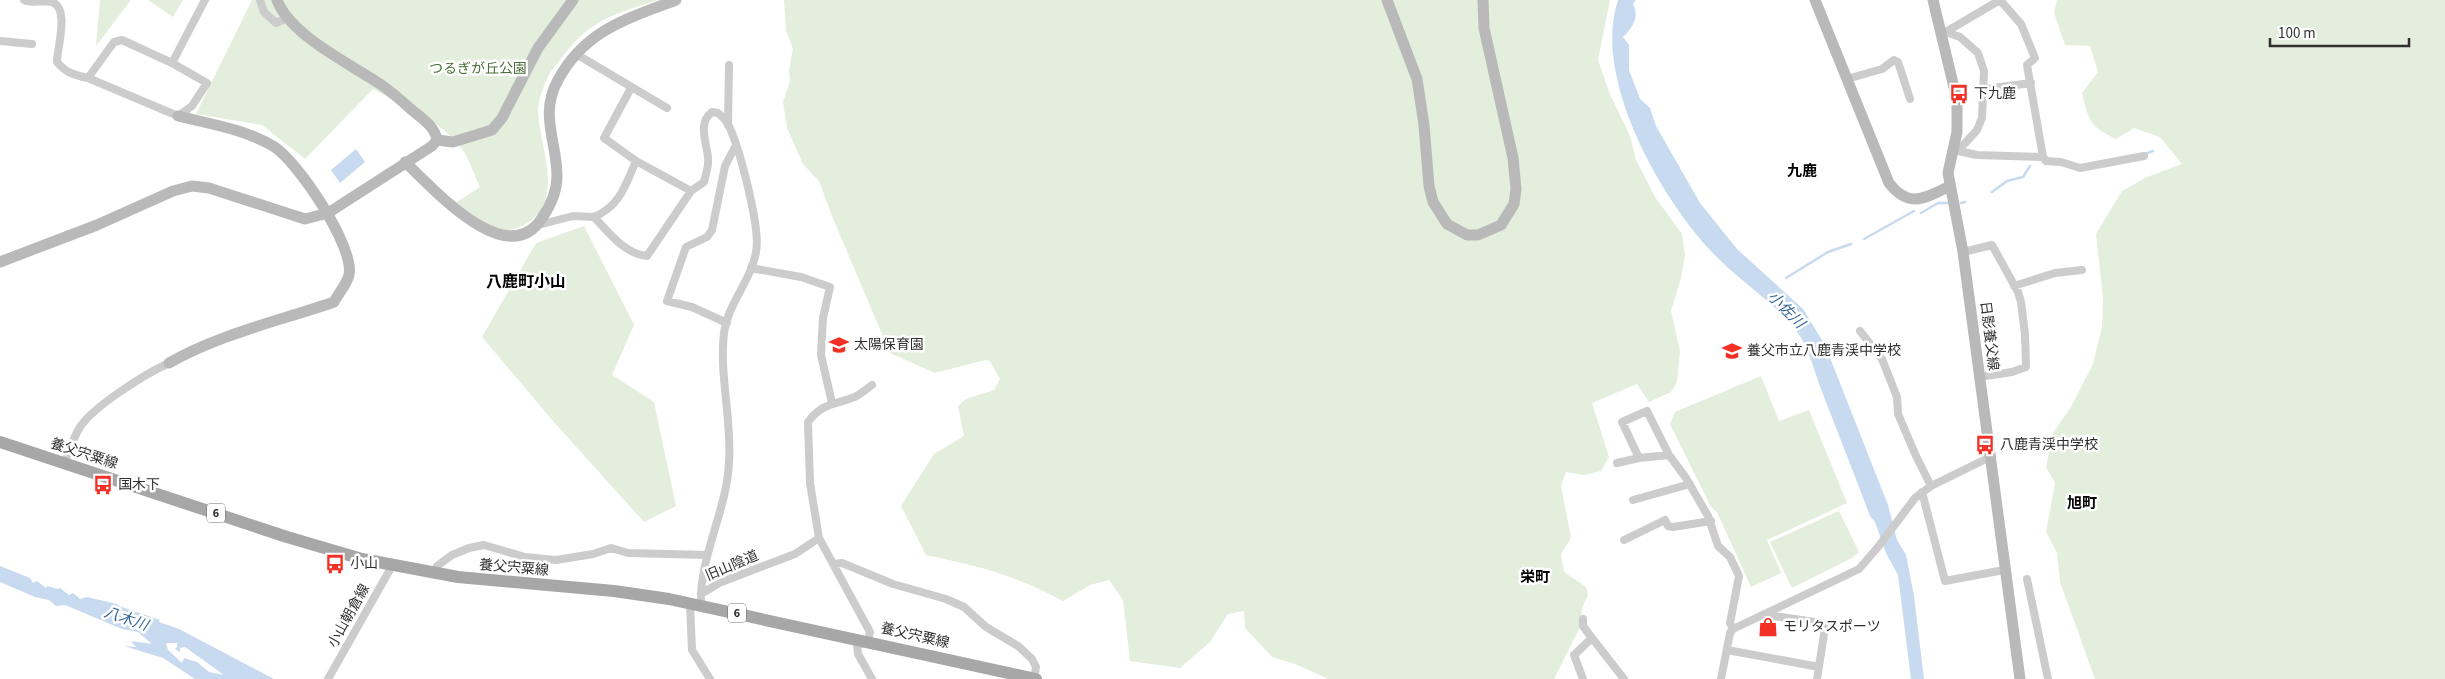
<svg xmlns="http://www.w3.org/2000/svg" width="2445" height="679" font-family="'Source Sans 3','Noto Sans JP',sans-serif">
<rect width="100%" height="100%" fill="#fff"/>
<path fill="#e3eedc" d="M100,0H131L96,46Z
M148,0H183L173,17Z
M252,0H658C612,15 590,19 560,60C556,66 549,72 547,79C543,87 538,102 538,112C540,149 567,204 522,226C496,239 474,218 455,203L480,187C474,175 470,160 462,149C441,120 404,106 373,89L305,159L262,125L196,114Z
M784,0H1610L1598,60L1609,92L1630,136L1636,160L1655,197L1682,234L1685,255L1681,278L1671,311L1680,351L1677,382L1671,392L1649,402L1637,384L1592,403L1609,457L1601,471L1584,475L1566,472L1561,486L1571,538L1561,554L1564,572L1586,587L1588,595L1582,608L1580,627L1554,679H1329L1295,664L1272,657L1245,628L1244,611L1228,614L1210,642L1180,668L1130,661L1123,600L1109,580L1090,585L1063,601C1016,575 978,566 926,555L901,506L934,454L964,436L958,406L966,399L994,390L1000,379L990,361L985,360L935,373L890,353L832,216L819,181L803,164L787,128L783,102L790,81L789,70L793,49L786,30Z
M2057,0H2445V679H2095L2060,582L2057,553L2046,532L2055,483L2046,467L2053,433L2071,407L2093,364L2102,327L2103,299L2096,234L2122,191L2147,177L2182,164L2160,137L2134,128L2116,139C2090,126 2089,122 2082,93L2098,72L2090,46L2065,45L2054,13Z
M584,226L634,325L612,375L654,402L676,506L644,522L553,421L482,337L536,243Z
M1761,376L1779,421L1809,410L1847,503L1767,540L1781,573L1751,587L1717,512L1711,507L1670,424L1675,412Z
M1839,511L1859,552L1852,558L1792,588L1770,542Z"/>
<path fill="#c7daef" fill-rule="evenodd" d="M1618,0H1636L1633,4C1640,17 1632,28 1623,37L1629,45V70L1640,99L1650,108L1656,126L1700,203L1737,249L1803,309L1825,345L1888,505L1897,540L1906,555L1914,596L1924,679H1911L1898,575L1886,553L1875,522L1870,516C1854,473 1837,431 1821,389C1814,371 1809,348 1798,333C1773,300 1737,280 1710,250C1659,195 1592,76 1618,0Z
M356,149L365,162L340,183L331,170Z
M0,566L30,578L33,583L37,581L46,588L47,586L58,589L60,588L69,595L73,593L80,599L87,597L117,604L119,606L160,620L159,622L179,629L274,679H195L163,658L124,646L136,647L131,641L152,644L138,632L122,629L65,605L56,606L49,600L35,597L0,582ZM166,643H177V647L175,649L180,652V648L185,647L224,675L209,672L197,662L184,658L182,663L168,650Z"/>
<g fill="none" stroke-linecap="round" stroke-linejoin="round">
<path stroke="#c7daef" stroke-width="2.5" d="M2145,154L2153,151
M1992,192L2007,181L2023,177L2030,166
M1961,203L1965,202
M1921,213L1938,203H1949
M1864,239L1914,211
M1786,278L1828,252L1851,244"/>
<path stroke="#ccc" stroke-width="8" d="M24,0C33,4 43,0 52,2C70,8 57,48 57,62C66,73 74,75 88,78L178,116L192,106L207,83L172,63L122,40L114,42L88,78
M260,0L264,12L276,23L287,18
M2000,0L2021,24L2035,58L2027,65L2043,157L2046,161L2061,162L2080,168L2144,156
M1946,32L1960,37L1978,53L1984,71L1982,118L1977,130L1958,151L1953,149
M1944,33L2000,0
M0,41L32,44
M576,54L667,108
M172,63L205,0
M1847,79L1882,69L1894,60L1898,62L1910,99
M631,88L604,138L636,161
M1985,89L2031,83
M728,125L729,65
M1958,151L1977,155L2043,157
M594,217C620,206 625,186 636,161L691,191
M538,225L573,216L594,217C609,233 625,254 647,256L691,191L704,182C706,174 709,166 708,158C707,143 697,123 712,112L718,113C722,116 725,119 728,124C739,146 761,228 756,252C751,281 728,303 724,333C719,375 732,419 729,462C727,511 699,556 701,606
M1963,252L1992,245L2018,292L2021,302L2025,334L2026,367L2012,372L1979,377
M751,268L801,277L830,287L823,318L821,355L832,403
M2014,286L2055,273L2082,270
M727,323L692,307L667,301L686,247L707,237L712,230L725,166L735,147
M1860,331L1882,359L1897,397L1898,414L1916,456L1931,486
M872,385C866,389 859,396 852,398C833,405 822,403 808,422L810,483L819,538L870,632L868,641L857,646L858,654L872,679
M1639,458L1622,422L1647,411L1669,455L1686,478L1708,516L1718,546L1730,557L1739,576L1730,623L1733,629
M64,463C69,452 73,438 80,427C94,406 145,374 169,363
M1617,463L1639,458L1669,455
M1922,492L1945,581L2004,570
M1633,500L1690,484
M1624,540L1665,520L1668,526L1673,527L1711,521
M833,564L842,563L893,584L946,599L964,607L986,627L1018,646L1032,659L1036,667L1034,679
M435,574L437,566L452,555L469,548L484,545L525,557L556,560L593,554L611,548L628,553L707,555
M2027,579L2048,679
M701,594L719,583L795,554L819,538
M690,604L692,650L710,679
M1767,615L1822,623L1825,628L1817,679
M1583,619V626L1592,638
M1727,650L1819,667
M328,679L392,566
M1583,679L1574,655L1592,638L1624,679
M1721,679L1730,633L1733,629L1859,569L1878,547L1915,498L1931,486L1990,457"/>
<path stroke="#b9b9b9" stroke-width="11" d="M1387,0L1417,79L1424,125L1429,186L1433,202L1447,224L1467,235H1478L1501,225L1514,204L1516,189L1513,158L1484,28L1483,0
M1815,0L1889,183C1909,209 1925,198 1950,186
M1933,0L1957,100V132L1948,173L1963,252L2020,679
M437,140L453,142L492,130L502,118L538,48L573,0
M405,162C432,187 507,273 542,218C551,205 557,192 557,176C557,142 539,114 558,80C585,30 627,19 676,0
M0,262L97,225L173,191L192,186L209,188L305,219L328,213L432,146L437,140C435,127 423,119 413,111C403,102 392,92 380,84C349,63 291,36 277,0
M169,363C220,334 279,321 334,302C338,294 347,284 349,275C355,247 297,160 273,146C244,129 210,124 178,116"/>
<path stroke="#a7a7a7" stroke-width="12" d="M0,442L287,537L362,559L458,577L614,591L669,599L1036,679"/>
</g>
<defs>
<symbol id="bus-bare" viewBox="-9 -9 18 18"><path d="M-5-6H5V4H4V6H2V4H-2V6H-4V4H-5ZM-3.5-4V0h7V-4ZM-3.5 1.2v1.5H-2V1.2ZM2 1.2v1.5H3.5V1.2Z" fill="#f33025" stroke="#fff" stroke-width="2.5" paint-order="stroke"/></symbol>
<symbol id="school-bare" viewBox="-9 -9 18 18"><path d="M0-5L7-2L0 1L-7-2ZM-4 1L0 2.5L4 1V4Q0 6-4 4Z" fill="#f33025" stroke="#fff" stroke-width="2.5" paint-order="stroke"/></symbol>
<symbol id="shop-bare" viewBox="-9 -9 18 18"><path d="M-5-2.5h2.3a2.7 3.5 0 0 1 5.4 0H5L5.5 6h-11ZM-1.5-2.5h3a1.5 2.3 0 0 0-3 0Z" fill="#f33025" stroke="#fff" stroke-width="2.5" paint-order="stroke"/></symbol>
</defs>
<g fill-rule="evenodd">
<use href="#bus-bare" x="1945" y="80" width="28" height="28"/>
<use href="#school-bare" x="825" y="331" width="28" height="28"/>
<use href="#school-bare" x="1718" y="337" width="28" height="28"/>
<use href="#bus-bare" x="1971" y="431" width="28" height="28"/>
<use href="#bus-bare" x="89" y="471" width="28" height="28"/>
<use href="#bus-bare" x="321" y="550" width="28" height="28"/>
<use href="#shop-bare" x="1754" y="613" width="28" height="28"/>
</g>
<g text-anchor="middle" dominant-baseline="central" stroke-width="5" stroke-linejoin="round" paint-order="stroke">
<g fill="#fff" stroke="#6d6d6d" stroke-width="1">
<rect x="207" y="503.5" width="18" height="19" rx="4"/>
<rect x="728" y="603.5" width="18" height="19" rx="4"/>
</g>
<g font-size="12" font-weight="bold" fill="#2f2f2f">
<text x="216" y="513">6</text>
<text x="737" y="613">6</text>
</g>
<g font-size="14" fill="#4b6f39" stroke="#fff">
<text x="478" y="69">つるぎが丘公園</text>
</g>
<g font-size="14" fill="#2f2f2f" stroke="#fff" text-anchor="start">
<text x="1974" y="94">下九鹿</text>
<text x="854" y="345">太陽保育園</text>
<text x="1747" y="351">養父市立八鹿青渓中学校</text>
<text x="2000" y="445">八鹿青渓中学校</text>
<text x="118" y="485">国木下</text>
<text x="350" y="564">小山</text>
<text x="1783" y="627">モリタスポーツ</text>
</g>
<g font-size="14" fill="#2f2f2f" stroke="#fff">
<text transform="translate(1989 336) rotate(83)">日影養父線</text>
<text transform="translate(84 454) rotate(18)">養父宍粟線</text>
<text transform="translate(732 566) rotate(-23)">旧山陰道</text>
<text transform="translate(514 568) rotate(5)">養父宍粟線</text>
<text transform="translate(349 616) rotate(-61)">小山朝倉線</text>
<text transform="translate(915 636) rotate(13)">養父宍粟線</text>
</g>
<g font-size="15" font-weight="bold" fill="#000" stroke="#fff">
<text x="1802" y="171">九鹿</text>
<text x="2082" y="503">旭町</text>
<text x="1535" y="577">栄町</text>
</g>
<g font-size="15" font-style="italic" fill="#366698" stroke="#fff">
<text transform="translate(1786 310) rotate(45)">小佐川</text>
<text transform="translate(126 619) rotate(19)">八木川</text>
</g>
<g font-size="16" font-weight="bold" fill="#000" stroke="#fff">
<text x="526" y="282">八鹿町小山</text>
</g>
</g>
<path d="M2270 38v8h139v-8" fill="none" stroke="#2f2f2f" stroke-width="2.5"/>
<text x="2278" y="38" font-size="15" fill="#2f2f2f" stroke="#ffffff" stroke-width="4" paint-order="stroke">100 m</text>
</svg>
